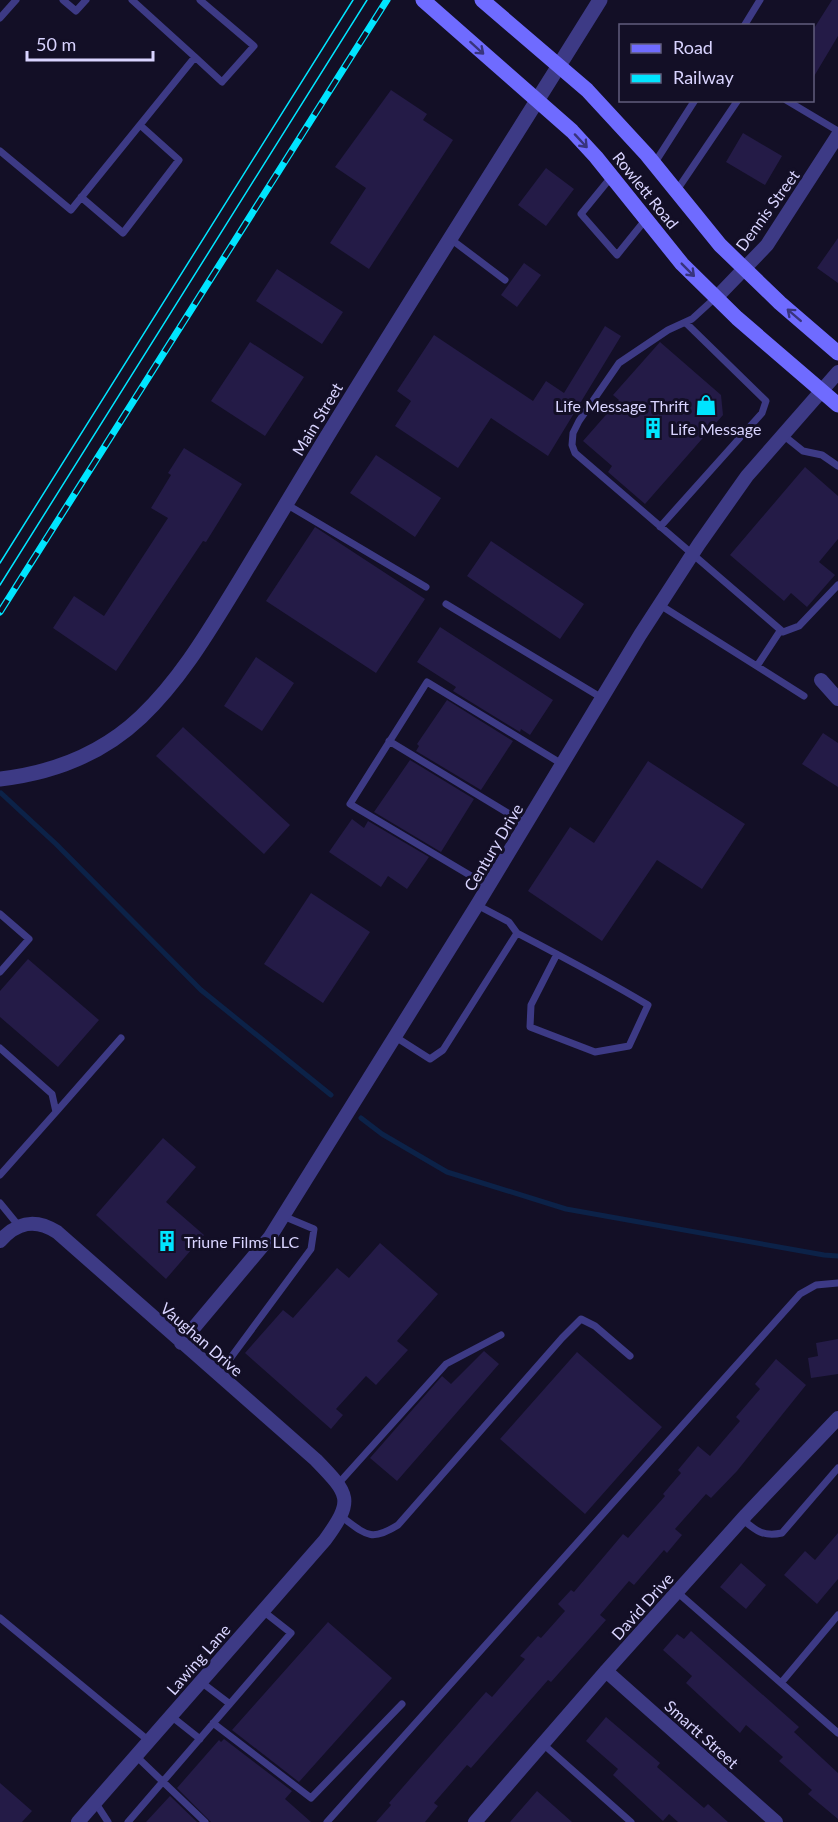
<svg xmlns="http://www.w3.org/2000/svg" width="838" height="1822" font-family="Lato,sans-serif">
<rect width="100%" height="100%" fill="#130f26"/>
<g fill="none" stroke-linecap="round" stroke-linejoin="round">
<path stroke="#0c2248" stroke-width="5" d="M1,793L56,844L201,990L331,1095
M361,1118L382,1134L447,1172L566,1209L824,1255L838,1256"/>
</g>
<path fill="#241b47" d="M832,0H838V36L813,78V30Z
M391,90L427,114L423,120L453,140L369,269L330,243L366,188L335,167Z
M743,133L782,156L765,185L726,162Z
M546,168L574,189L546,226L518,205Z
M838,238V283L817,268Z
M524,263L541,275L517,307L501,295Z
M277,269L343,312L322,344L256,301Z
M605,326L621,336L548,456L491,418L458,468L395,426L411,401L397,391L434,335L533,401L546,381L564,393Z
M250,342L304,377L265,436L211,401Z
M660,342L721,395L723,415L645,504L608,472L612,466L583,441L619,400L613,395Z
M184,448L242,484L206,542L203,541L116,671L53,628L74,596L104,616L168,518L151,508L171,475L168,473Z
M376,455L441,498L415,537L350,493Z
M805,467L838,496V539L819,562L835,575L807,607L791,593L784,601L730,555Z
M315,527L425,599L376,673L266,601Z
M491,541L584,604L560,639L467,576Z
M440,627L553,700L530,735L521,729L520,732L453,691L456,687L417,662Z
M256,657L294,683L262,731L224,706Z
M447,700L513,741L481,790L416,751L419,746L417,744Z
M183,727L290,825L264,854L156,756Z
M823,733L838,743V787L802,764Z
M410,760L474,799L441,852L374,812Z
M648,761L745,824L702,889L657,860L602,941L528,891L570,827L594,843Z
M352,819L364,828L368,821L429,857L407,889L388,876L381,887L329,852Z
M311,893L370,932L323,1003L264,964Z
M28,959L99,1020L58,1067L0,1017V991Z
M163,1138L196,1167L166,1202L204,1235L166,1279L96,1215Z
M380,1243L438,1294L397,1341L408,1350L376,1385L366,1376L336,1409L343,1415L331,1429L245,1353L283,1310L293,1318L337,1268L349,1278Z
M838,1339V1374L811,1378L808,1358L818,1356L816,1343Z
M484,1351L499,1364L397,1481L370,1458L442,1376L451,1384Z
M577,1352L662,1427L585,1514L500,1439Z
M776,1359L806,1385L737,1471L711,1498L706,1494L675,1529L682,1535L667,1553L664,1550L634,1585L629,1581L600,1615L606,1620L551,1682L548,1680L471,1768L467,1765L434,1803L438,1806L425,1822H376L391,1805L389,1803L486,1692L492,1697L525,1659L520,1656L538,1636L541,1638L565,1611L558,1604L571,1590L574,1592L623,1534L628,1538L665,1496L663,1494L681,1473L678,1470L698,1446L710,1456L740,1421L736,1417L760,1389L755,1384Z
M838,1533V1579L817,1604L784,1575L805,1551L815,1560Z
M741,1563L766,1585L746,1609L720,1587Z
M328,1622L392,1678L299,1782L232,1730Z
M691,1631L799,1727L794,1732L838,1773V1819L808,1794L812,1790L779,1761L783,1757L746,1725L740,1733L686,1683L692,1676L663,1650L677,1634L684,1639Z
M606,1717L660,1763L657,1767L704,1808L708,1804L728,1822H678L669,1814L663,1821L613,1775L618,1769L586,1741Z
M224,1739L292,1791L285,1799L311,1822H211L177,1788L219,1740L221,1742Z
M0,1783L32,1811L22,1822H0Z
M537,1791L572,1822H510Z
M170,1796L197,1822H146Z"/>
<g fill="none" stroke-linecap="round" stroke-linejoin="round">
<path stroke="#3d3a85" stroke-width="7" d="M63,0L76,11L86,0
M0,18L16,0
M744,26L760,0
M195,57L222,82L254,46L200,0
M786,100L838,131
M0,151L71,210L195,57L132,0
M654,164L695,100
M612,176L581,214L617,255L646,219
M677,190L738,100
M81,197L123,233L179,160L140,125
M452,240L505,280
M715,298L692,319L668,330L619,363L579,421L573,433L572,445L575,453L783,632L799,626L838,585
M783,435L803,451L822,455L838,466
M286,504L426,587
M660,527L762,413L766,401L686,323
M446,604L602,698
M660,605L804,696
M757,666L780,631
M389,741L526,824
M488,886L350,804L427,682L562,764
M0,914L29,939L0,972
M517,933C561,956 605,979 648,1005L629,1046L595,1052L530,1027L531,1005L557,954
M394,1036L430,1059L443,1050L517,933L509,922L477,905
M0,1048L52,1094L56,1112L0,1175
M56,1112L121,1038
M0,1203L18,1225
M218,1375L311,1249L314,1229L283,1216
M338,1484L446,1364L501,1335
M342,1517C366,1535 371,1542 398,1525L562,1338L581,1319L595,1326L630,1356
M742,1519C756,1531 763,1537 782,1533L838,1468
M677,1592L838,1733
M0,1618L149,1741
M201,1682L230,1704
M781,1683L838,1615
M171,1716L200,1739
M213,1723L311,1798L402,1704
M543,1744L631,1822
M136,1756L205,1822
M95,1802L108,1822
M128,1822L291,1633L263,1611
M327,1822L800,1294L816,1285L838,1283"/>
<path stroke="#3d3a85" stroke-width="14" d="M716,298L767,245L838,135
M821,680L838,699
M0,1241C17,1222 35,1218 57,1232L316,1460C350,1495 354,1500 325,1540L78,1822
M181,1343L270,1237L477,905L640,635L699,544L747,476L838,372
M606,1671L776,1822
M475,1822L606,1671L746,1515L838,1418"/>
<path stroke="#3d3a85" stroke-width="15" d="M0,779C52,773 102,754 141,717C182,678 210,629 239,582C267,535 295,489 323,443C414,294 508,148 600,0"/>
<path stroke="#6f6bff" stroke-width="15" d="M423,0L572,131L596,157L682,264L737,318L838,405
M482,0L587,90L647,155L720,245L780,303L838,353"/>
<path stroke="#00e5ff" stroke-width="1.5" d="M0,563L353,0
M0,585L367,0"/>
<defs>
<path id="rail" d="M0,612L387,0"/>
</defs>
<use href="#rail" stroke="#00e5ff" stroke-width="7"/>
<use href="#rail" stroke="#130f26" stroke-width="4.5" stroke-dasharray="14" stroke-linecap="butt"/>
</g>
<defs><path id="oneway-shaft" d="M-6 0H5M1.5-3L5.5 0L1.5 3" fill="none" stroke-width="1.6" stroke-linecap="round" stroke-linejoin="round" transform="scale(1.5)"/></defs>
<g stroke="#38347d">
<use href="#oneway-shaft" transform="translate(477 48) rotate(42)"/>
<use href="#oneway-shaft" transform="translate(581 141) rotate(47)"/>
<use href="#oneway-shaft" transform="translate(688 270) rotate(45)"/>
<use href="#oneway-shaft" transform="translate(794 315) rotate(-139)"/>
</g>
<defs>
<symbol id="shop-bare" viewBox="-9 -9 18 18"><path d="M-5-2.5h2.3a2.7 3.5 0 0 1 5.4 0H5L5.5 6h-11ZM-1.5-2.5h3a1.5 2.3 0 0 0-3 0Z" fill="#00e5ff" stroke="#130f26" stroke-width="2.5" paint-order="stroke"/></symbol>
<symbol id="building-bare" viewBox="-9 -9 18 18"><path d="M-4-6H4V6H1V3H-1V6H-4ZM-2.5-4.3h1.7v1.8h-1.7ZM.8-4.3h1.7v1.8H.8ZM-2.5-1h1.7V.8h-1.7ZM.8-1h1.7V.8H.8Z" fill="#00e5ff" stroke="#130f26" stroke-width="2.5" paint-order="stroke"/></symbol>
</defs>
<g fill-rule="evenodd">
<use href="#shop-bare" x="691" y="390" width="30" height="30"/>
<use href="#building-bare" x="638" y="413" width="30" height="30"/>
<use href="#building-bare" x="152" y="1226" width="30" height="30"/>
</g>
<g text-anchor="middle" dominant-baseline="central" stroke-width="6" stroke-linejoin="round" paint-order="stroke">
<g font-size="16" fill="#d9d4ff" stroke="#130f26">
<text transform="translate(646 190) rotate(51)">Rowlett Road</text>
<text transform="translate(767 210) rotate(-54)">Dennis Street</text>
<text transform="translate(317 419) rotate(-59)">Main Street</text>
<text transform="translate(493 847) rotate(-59)">Century Drive</text>
<text transform="translate(202 1339) rotate(41)">Vaughan Drive</text>
<text transform="translate(642 1606) rotate(-48)">David Drive</text>
<text transform="translate(198 1659) rotate(-49)">Lawing Lane</text>
<text transform="translate(702 1734) rotate(42)">Smartt Street</text>
</g>
<g font-size="16" fill="#d9d4ff" stroke="#130f26" text-anchor="start">
<text x="689" y="405" text-anchor="end">Life Message Thrift</text>
<text x="670" y="428">Life Message</text>
<text x="184" y="1241">Triune Films LLC</text>
</g>
</g>
<rect x="619" y="24" width="195" height="78" fill="#130f26" stroke="#625e7d" stroke-width="1.5"/>
<rect x="631" y="44" width="30" height="9" fill="#6f6bff" stroke="#625e7d" stroke-width="1.5"/>
<text x="673" y="54" font-size="18" fill="#d9d4ff">Road</text>
<rect x="631" y="74" width="30" height="9" fill="#00e5ff" stroke="#625e7d" stroke-width="1.5"/>
<text x="673" y="84" font-size="18" fill="#d9d4ff">Railway</text>
<path d="M27 51v9h126v-9" fill="none" stroke="#d9d4ff" stroke-width="3"/>
<text x="36" y="51" font-size="18" fill="#d9d4ff" stroke="#130f26" stroke-width="4.5" paint-order="stroke">50 m</text>
</svg>
